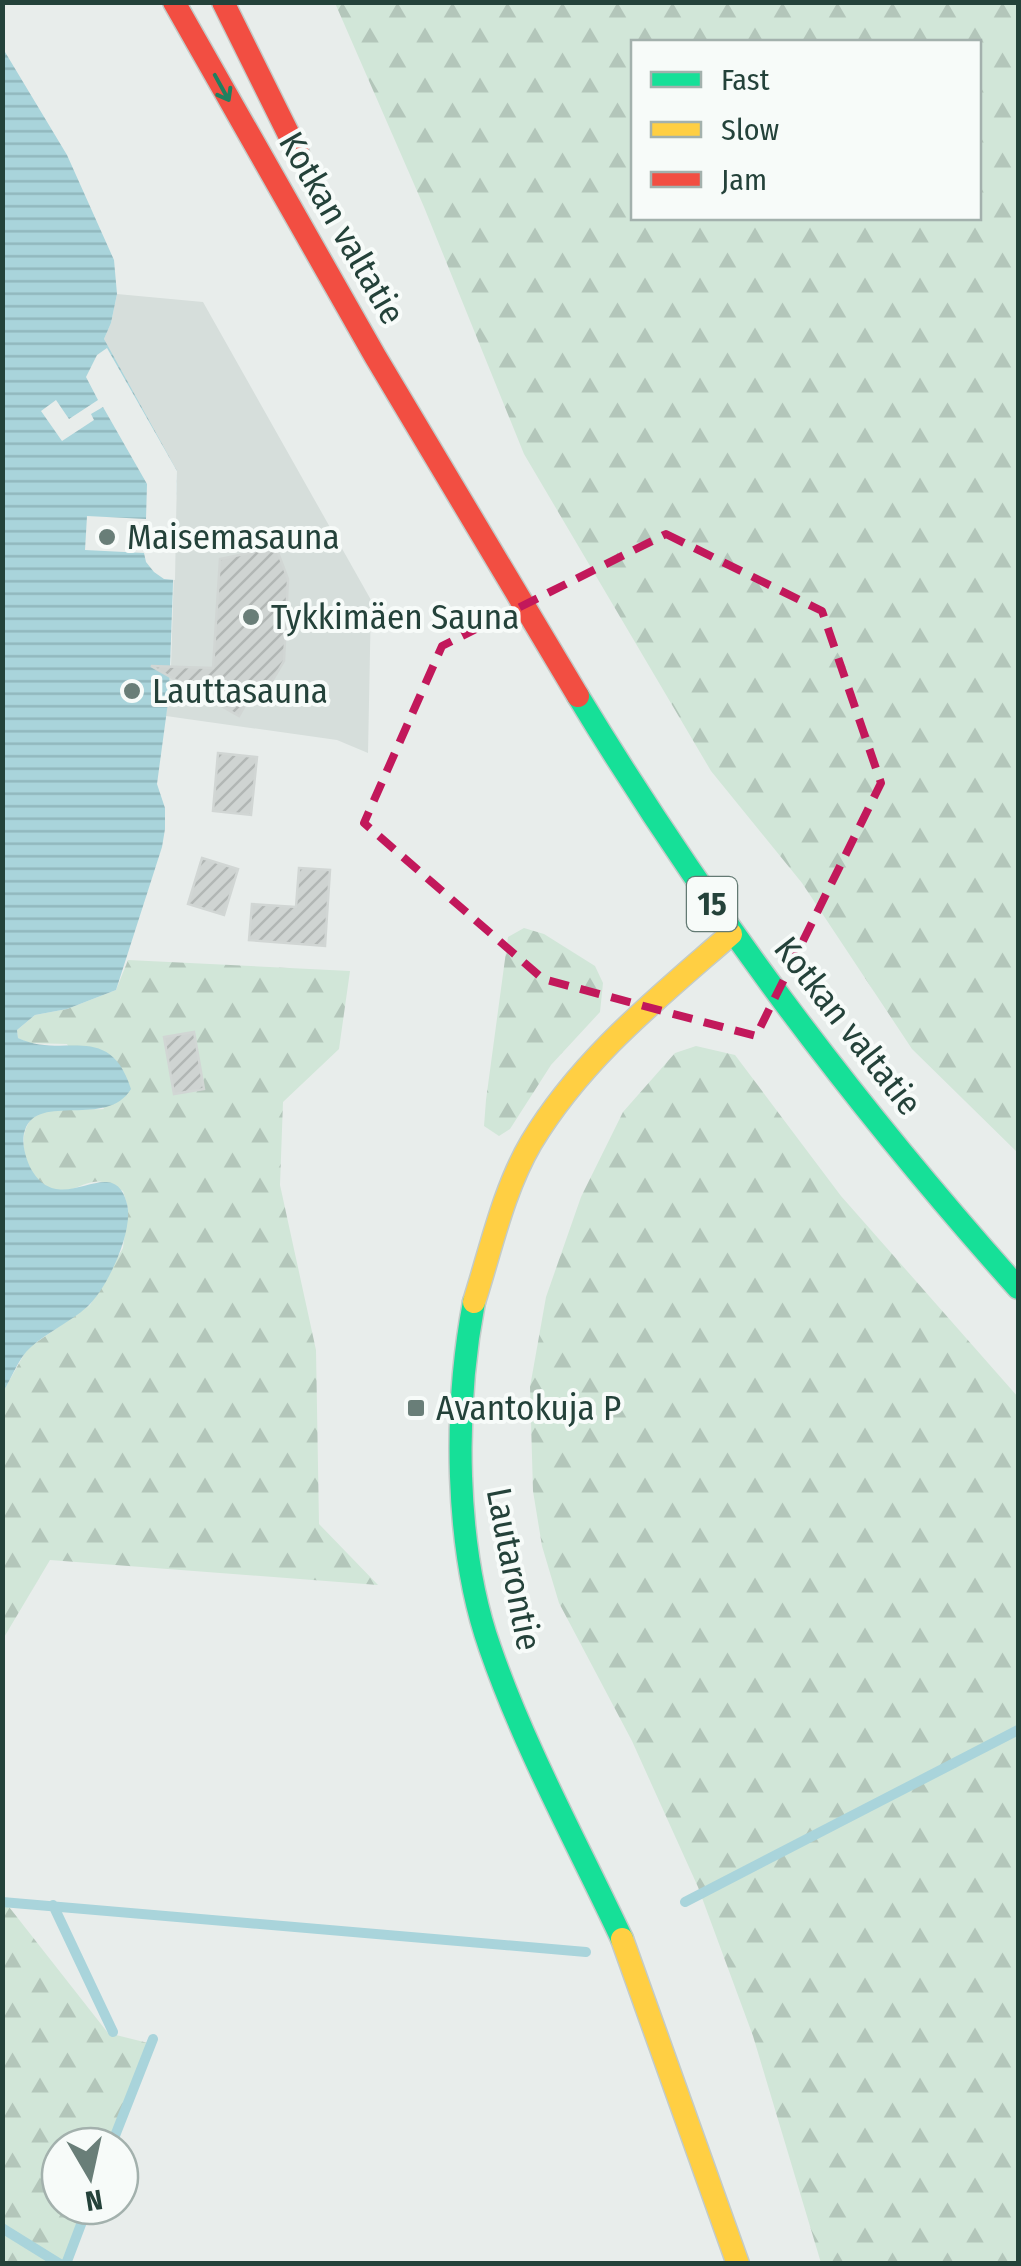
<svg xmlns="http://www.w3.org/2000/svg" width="1021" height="2266" font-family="'Fira Sans Condensed',sans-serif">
<defs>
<pattern id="forest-firs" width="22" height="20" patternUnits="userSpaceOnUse" patternTransform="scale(2.5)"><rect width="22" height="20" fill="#d1e6d8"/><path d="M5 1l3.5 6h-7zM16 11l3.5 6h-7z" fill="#b3c6ba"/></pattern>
<pattern id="water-rules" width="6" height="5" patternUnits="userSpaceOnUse" patternTransform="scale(2.5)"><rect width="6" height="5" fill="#a9d4db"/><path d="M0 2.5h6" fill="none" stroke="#91b7bd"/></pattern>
<pattern id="building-hatch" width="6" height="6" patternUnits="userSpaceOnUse" patternTransform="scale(2.5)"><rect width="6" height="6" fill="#cfd4d2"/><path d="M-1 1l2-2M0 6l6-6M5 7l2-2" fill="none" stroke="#b2b7b5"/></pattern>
</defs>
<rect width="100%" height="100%" fill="#e8edeb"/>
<path fill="#d6dedb" d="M117,294L203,302L371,600L368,753L337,740L166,716L171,668L177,472L107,348L104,339L111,323Z"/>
<path fill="url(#forest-firs)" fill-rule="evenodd" d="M335,3H1018V1153L912,1049L802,883L711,771L524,454L424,207ZM634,42H978V218H634Z
M524,928L544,934L595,966L603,983L600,1012L551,1065L510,1129L499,1136L484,1126L486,1100L508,937Z
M128,960L350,971L339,1049L283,1102L280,1185L316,1350L319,1524L378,1585L50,1560L3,1639V1392L27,1349L90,1305L123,1248L128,1208L123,1191C117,1188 108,1183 102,1182C87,1179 71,1194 56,1191C26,1187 8,1125 42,1112C55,1107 88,1110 104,1109L67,1044L28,1043L18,1038L17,1030L35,1015L67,1009L116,990Z
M696,1046L735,1055L841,1196L1018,1397V2263H821L753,2036L698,1887L632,1741L559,1603L542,1546L533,1491L530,1387L546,1297L581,1197L623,1112L675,1053Z
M2,1898L108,2033L148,2043L110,2146H60V2206H87L66,2263H3Z"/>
<path fill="url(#water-rules)" d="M2,47L67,155L114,260L117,294L111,323L104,339L177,471L169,695L157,784L165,808V829L162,847L116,990L67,1009L35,1015L17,1030L18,1038C64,1060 109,1020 131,1089C107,1129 38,1092 25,1130C21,1141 25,1156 30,1167C60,1224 113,1148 127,1204C134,1231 107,1289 87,1307C70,1322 48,1332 31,1347C18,1358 12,1378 3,1392Z"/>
<path fill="#e8edeb" d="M107,348L177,471L175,580L164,579L154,572L146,562L144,553L85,550L87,516L146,519L147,484L103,407L91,414L94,420L62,441L41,411L56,400L69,419L98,400L86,377L97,355Z"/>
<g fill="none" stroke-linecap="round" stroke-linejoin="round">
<path stroke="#a9d4db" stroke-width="10" d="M2,1902L586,1952
M685,1902L1018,1730
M53,1905L113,2032
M111,2146L153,2039
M2,2228L60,2264
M66,2264L88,2206"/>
</g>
<path fill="url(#building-hatch)" stroke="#d1d6d4" stroke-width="2.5" d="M274,542L288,579L284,661L261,700L251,695L239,716L151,666L213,668L220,559L249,553Z
M218,753L257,757L251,815L213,811Z
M202,858L238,869L224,915L188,904Z
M299,868L330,870L325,946L249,940L252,904L296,907Z
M194,1032L204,1089L174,1094L164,1037Z"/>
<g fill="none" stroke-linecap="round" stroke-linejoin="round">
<defs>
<path id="fast" d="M578,696C708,910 851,1101 1018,1288
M474,1302C454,1407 454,1546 490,1648C525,1749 577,1843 622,1939"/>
<path id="slow" d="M474,1302C491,1249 503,1191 531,1143C582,1058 658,998 731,934
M622,1939L738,2264"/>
<path id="jam" d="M174,2L375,356L578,696
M223,2L298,153"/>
</defs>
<use href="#fast" stroke="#c3cbc8" stroke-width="25"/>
<use href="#slow" stroke="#c3cbc8" stroke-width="25"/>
<use href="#jam" stroke="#c3cbc8" stroke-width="25"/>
<use href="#fast" stroke="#16e098" stroke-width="22"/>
<use href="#slow" stroke="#ffcf43" stroke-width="22"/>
<use href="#jam" stroke="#f24e42" stroke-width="22"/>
</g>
<defs><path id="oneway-shaft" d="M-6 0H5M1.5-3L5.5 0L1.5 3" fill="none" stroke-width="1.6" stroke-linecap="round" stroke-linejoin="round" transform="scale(2.5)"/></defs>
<use stroke="#1e8160" href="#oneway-shaft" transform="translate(222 88) rotate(61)"/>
<path fill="none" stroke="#c2185b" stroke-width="8" stroke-dasharray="20 12" stroke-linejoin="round" d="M666,534L822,611L881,783L756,1036L543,979L364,823L442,646Z"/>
<g fill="#697e78" stroke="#f7fbf9" stroke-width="4">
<circle cx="107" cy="537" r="10"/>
<circle cx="251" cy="617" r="10"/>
<circle cx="132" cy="691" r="10"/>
<rect x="406" y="1398" width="20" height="20" rx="5"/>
</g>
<g text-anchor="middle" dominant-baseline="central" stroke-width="8" stroke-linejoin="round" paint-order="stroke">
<rect fill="#f7fbf9" stroke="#637a73" stroke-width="2.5" x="687" y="877" width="50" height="54" rx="8"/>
<g font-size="32" font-weight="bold" fill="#24423a">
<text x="712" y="904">15</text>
</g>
<g font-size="35" fill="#24423a" stroke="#f7fbf9">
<text transform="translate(342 228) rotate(60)">Kotkan valtatie</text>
<text transform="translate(848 1026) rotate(52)">Kotkan valtatie</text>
<text transform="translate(514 1569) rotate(79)">Lautarontie</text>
</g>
<g font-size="35" fill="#24423a" stroke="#f7fbf9" text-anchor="start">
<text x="127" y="537">Maisemasauna</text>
<text x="271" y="617">Tykkimäen Sauna</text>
<text x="152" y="691">Lauttasauna</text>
<text x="436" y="1408">Avantokuja P</text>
</g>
</g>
<rect width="1021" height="2266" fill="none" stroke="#24423a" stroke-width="10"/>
<rect x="631" y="40" width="350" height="180" fill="#f7fbf9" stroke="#a3b1ad" stroke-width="2.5"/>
<rect x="651" y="72" width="50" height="15" fill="#16e098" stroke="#a3b1ad" stroke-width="2.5"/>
<text x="721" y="90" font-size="30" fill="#24423a">Fast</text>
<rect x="651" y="122" width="50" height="15" fill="#ffcf43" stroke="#a3b1ad" stroke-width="2.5"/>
<text x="721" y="140" font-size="30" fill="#24423a">Slow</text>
<rect x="651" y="172" width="50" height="15" fill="#f24e42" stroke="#a3b1ad" stroke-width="2.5"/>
<text x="721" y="190" font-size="30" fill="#24423a">Jam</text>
<g transform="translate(90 2176) rotate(171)"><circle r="48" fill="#f7fbf9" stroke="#a3b1ad" stroke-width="2.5"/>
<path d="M0-8L18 38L0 25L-18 38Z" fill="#697e78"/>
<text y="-15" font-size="28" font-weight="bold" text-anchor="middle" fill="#24423a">N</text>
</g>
</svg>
